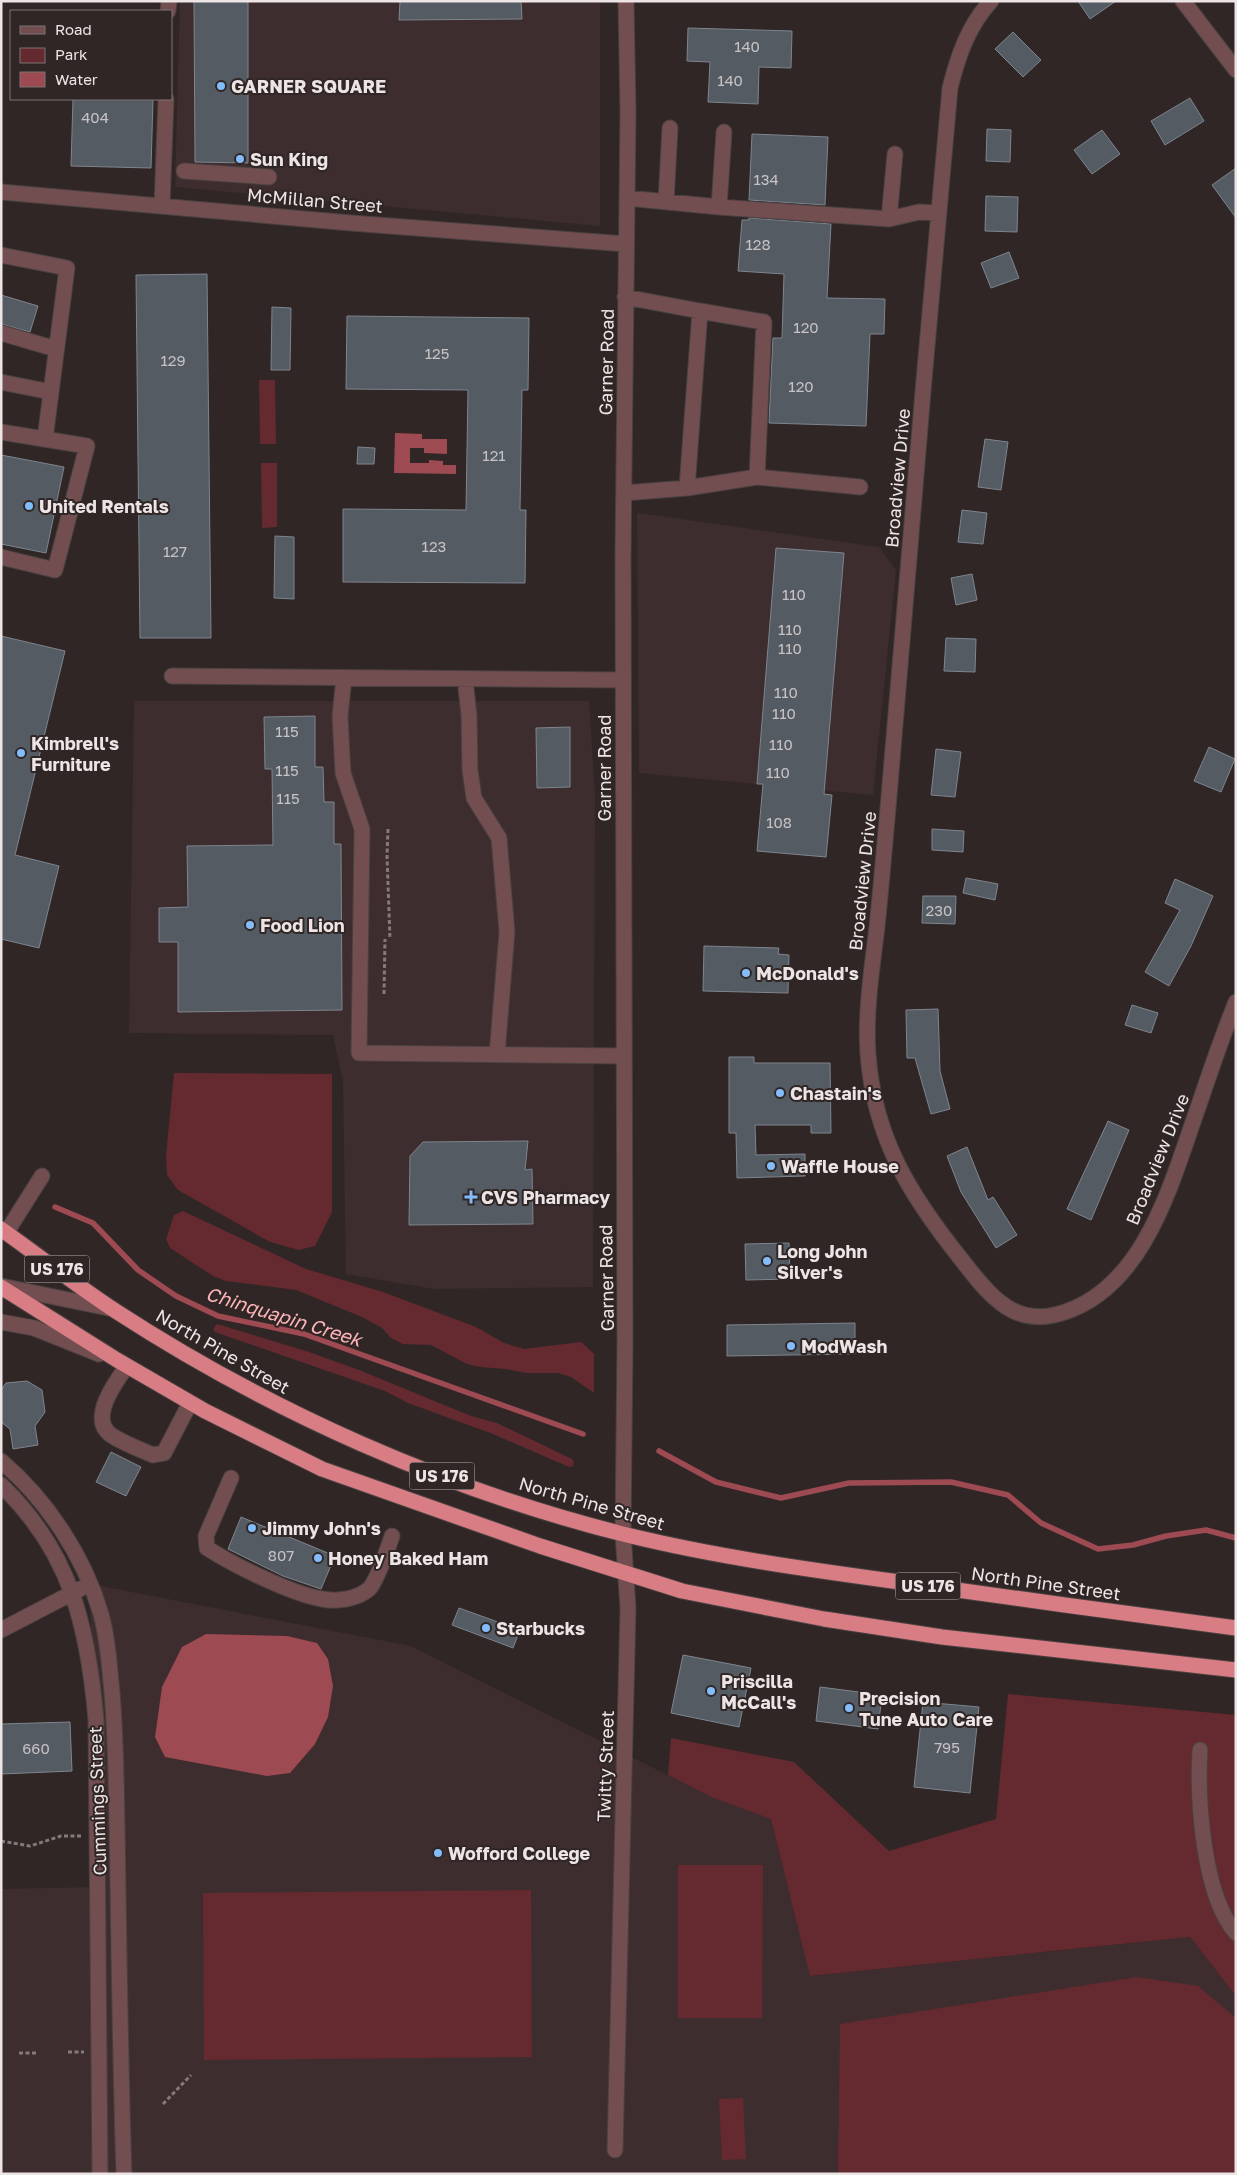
<svg xmlns="http://www.w3.org/2000/svg" width="1237" height="2175" font-family="'Golos Text',sans-serif">
<rect width="100%" height="100%" fill="#302626"/>
<path fill="#3e2d2e" d="M180,1H600V226L175,187Z
M637,513L879,547L896,570L873,795L639,773Z
M134,701H589L595,797L593,1287L434,1289L346,1274L343,1082L333,1035L129,1033Z
M90,1584L411,1646L711,1797L771,1819L811,1976L1190,1937L1236,1996V2174H1V1889L97,1887Z"/>
<path fill="#642a30" d="M259,380H275L276,444H260Z
M261,463H277V527L262,528Z
M174,1073L332,1074V1212L315,1246L299,1250L270,1242L178,1190L167,1175L166,1156Z
M183,1211L306,1269L383,1292L476,1327L504,1343L524,1349L581,1342L594,1354V1393L571,1377L558,1373H527L506,1369L480,1367L467,1364L431,1345L403,1344L391,1338L382,1328L362,1317L296,1290L226,1281L213,1276L170,1248L166,1239L174,1215Z
M217,1324L309,1352L359,1370L471,1416L497,1423L572,1459L574,1462L573,1466L569,1467L493,1434L408,1403L385,1391L215,1332L213,1329Z
M1008,1694L1236,1715V1996L1190,1937L810,1976L771,1819L711,1797L668,1775L671,1738L794,1762L889,1851L996,1819Z
M678,1865H763L762,2018H678Z
M531,1890L532,2057L204,2060L203,1893Z
M1137,1977L1198,1986L1236,2018V2174H838L840,2024Z
M743,2098L746,2159L722,2160L719,2099Z"/>
<path fill="#9e4a52" d="M395,433L422,434V439H447V454L424,453V448H410V463H429V460L443,461V465H456V474L394,473Z
M206,1634L287,1636L317,1643L328,1659L333,1686L328,1717L315,1744L290,1773L267,1776L165,1757L155,1737L162,1687L182,1647Z"/>
<g fill="none" stroke-linecap="round" stroke-linejoin="round">
<path stroke="#9e4a52" stroke-width="5.5" d="M55,1207L93,1223L138,1270L176,1296L218,1316L304,1334L583,1434
M659,1451L716,1482L781,1498L849,1483L951,1482L1008,1495L1041,1523L1098,1549L1133,1545L1166,1536L1206,1530L1236,1538"/>
</g>
<path fill="#545b63" stroke="#7e858e" d="M194,1H248V163L195,162Z
M400,1H521L522,19L399,20Z
M1078,1H1116L1090,19Z
M688,28L792,31L791,68L759,67L758,104L708,102L710,62L687,61Z
M1013,32L1041,60L1023,77L995,49Z
M1190,98L1204,121L1165,145L1151,121Z
M73,99H153L151,168L71,166Z
M987,129L1011,130L1010,162L986,161Z
M1102,130L1120,154L1092,174L1074,150Z
M752,134L828,137L825,205L749,200Z
M1236,168V218L1212,185Z
M986,196L1018,197L1017,232L985,231Z
M749,218L831,224L827,298L885,299L884,334H870L866,426L769,423L773,338H782L784,274L738,271L742,220H749Z
M1009,252L1019,278L991,288L981,263Z
M207,274L211,638H140L136,275Z
M1,295L38,306L30,332L1,324Z
M272,307L291,308L290,370H271Z
M347,316L529,318L528,390H522L520,510H526L525,583L343,582V509L466,510L468,390L346,389Z
M985,439L1008,442L1001,490L978,487Z
M358,447L375,448L374,464H357Z
M1,455L64,467L46,553L1,544Z
M962,510L987,513L983,544L958,542Z
M275,536L294,537V599L274,598Z
M776,548L844,553L824,794L832,795L826,857L757,851L763,784H757Z
M972,574L977,600L956,605L951,578Z
M1,636L65,651L15,855L59,866L39,948L1,939Z
M946,638L976,639L975,672L944,671Z
M315,716V767H323L324,802H334V844H341L342,1010L178,1012V942H159V908L188,907L187,846L273,845L272,769H265L264,717Z
M570,727V787L537,788L536,728Z
M1209,747L1235,759L1221,792L1194,781Z
M936,749L961,752L955,797L931,795Z
M932,829L964,831L963,852L932,850Z
M966,878L998,884L995,900L963,893Z
M1175,879L1213,896L1191,946L1169,986L1145,972L1180,910L1165,903Z
M923,896H956L955,924L922,923Z
M704,946L779,948L778,954L789,955L788,993L703,991Z
M1132,1005L1158,1013L1151,1033L1125,1025Z
M938,1009L940,1071L950,1109L931,1114L915,1058H907L906,1010Z
M729,1057H754V1063H830L831,1133H811V1125H755L756,1155L805,1154V1176L737,1178L736,1133H729Z
M1108,1121L1129,1130L1091,1220L1067,1209Z
M528,1141L525,1170L532,1169L533,1224L409,1225L410,1156L423,1142Z
M967,1147L988,1200L993,1197L1017,1235L996,1248L961,1192L947,1156Z
M789,1243L790,1279L746,1280L745,1244Z
M855,1323V1354L727,1356V1325Z
M27,1381L42,1390L45,1412L35,1426L38,1445L13,1449L10,1429L1,1422V1390L6,1383Z
M111,1452L141,1467L126,1496L96,1482Z
M241,1517L335,1556L321,1589L283,1576L228,1549Z
M459,1608L520,1630L513,1648L452,1625Z
M683,1655L751,1668L739,1727L671,1713Z
M820,1687L882,1695L878,1729L816,1721Z
M923,1702L979,1707L970,1793L914,1787Z
M70,1722L72,1771L1,1774V1724Z"/>
<g fill="none" stroke-linecap="round" stroke-linejoin="round">
<defs>
<path id="minor" d="M991,1C968,26 958,56 950,88C929,308 912,529 893,749C888,808 883,868 877,927C872,969 865,1012 868,1054C874,1138 910,1195 961,1259C973,1274 985,1291 1001,1303C1020,1318 1042,1320 1065,1312C1142,1286 1169,1191 1193,1122C1207,1082 1220,1041 1236,1002
M1183,1L1236,70
M168,11L169,1
M724,132L719,207L889,219
M895,154L889,219L919,212L939,213
M184,171L269,177
M1,192L351,223L626,244
M627,198L719,207
M666,202L670,128
M162,206L166,99
M1,255L67,268L45,439
M1,333L56,349
M1,382L51,392
M1,432L87,446L55,570L1,557
M757,477L860,487
M687,488L757,477L764,322L700,311
M624,493L687,488L700,311L625,297
M172,676L623,680
M344,678L340,716L343,773L362,829L359,1053L624,1056
M465,679L469,715L470,770L474,798L499,838L507,932L497,1055
M6,1233L42,1176
M1,1286L113,1309
M1,1322L34,1328L99,1354
M127,1366C116,1381 88,1419 111,1435C123,1443 139,1449 153,1455L164,1453L190,1403
M1,1461C47,1500 84,1556 101,1614C107,1636 109,1659 111,1682C116,1729 116,1778 117,1825C119,1941 120,2058 124,2174
M231,1478L206,1536L207,1548C233,1565 292,1594 322,1599C338,1602 357,1599 369,1589C377,1581 388,1548 392,1536
M1,1485C71,1552 88,1627 96,1720L100,2174
M1,1630L80,1589
M1200,1750C1197,1799 1203,1896 1236,1933
M615,2150L628,1608L623,1534L625,1344L623,556L628,112L626,1"/>
<path id="highway" d="M1,1229C39,1256 76,1285 114,1310C271,1412 446,1490 627,1535C721,1558 819,1571 914,1584C1021,1599 1129,1614 1236,1628
M1,1287L117,1360L205,1411L322,1469L540,1546L682,1591L824,1619L942,1637L1236,1670"/>
</defs>
<use href="#minor" stroke="#4a4141" stroke-width="17"/>
<use href="#highway" stroke="#4a4141" stroke-width="17"/>
<path stroke="#837a7a" stroke-width="3" stroke-dasharray="4 2.5" stroke-linecap="butt" d="M388,829L387,856L390,939
M384,994L385,939
M1,1841L30,1846L61,1836H82
M68,2052H84
M19,2053H36
M163,2104L191,2075"/>
<use href="#minor" stroke="#734e50" stroke-width="15"/>
<use href="#highway" stroke="#d77d83" stroke-width="15"/>
</g>
<g fill="#83bcfb" stroke="#302626" stroke-width="2">
<circle cx="221" cy="86" r="5"/>
<circle cx="240" cy="159" r="5"/>
<circle cx="29" cy="506" r="5"/>
<circle cx="21" cy="753" r="5"/>
<circle cx="250" cy="925" r="5"/>
<circle cx="746" cy="973" r="5"/>
<circle cx="780" cy="1093" r="5"/>
<circle cx="771" cy="1166" r="5"/>
<path d="M468.5 1189.5h5v5h5v5h-5v5h-5v-5h-5v-5h5z"/>
<circle cx="767" cy="1261" r="5"/>
<circle cx="791" cy="1346" r="5"/>
<circle cx="252" cy="1528" r="5"/>
<circle cx="318" cy="1558" r="5"/>
<circle cx="486" cy="1628" r="5"/>
<circle cx="711" cy="1691" r="5"/>
<circle cx="849" cy="1708" r="5"/>
<circle cx="438" cy="1853" r="5"/>
</g>
<g text-anchor="middle" dominant-baseline="central" stroke-width="4" stroke-linejoin="round" paint-order="stroke">
<g font-size="15" fill="#c7c2c4">
<text x="747" y="46">140</text>
<text x="730" y="80">140</text>
<text x="95" y="117">404</text>
<text x="766" y="179">134</text>
<text x="758" y="244">128</text>
<text x="806" y="327">120</text>
<text x="437" y="353">125</text>
<text x="173" y="360">129</text>
<text x="801" y="386">120</text>
<text x="494" y="455">121</text>
<text x="434" y="546">123</text>
<text x="175" y="551">127</text>
<text x="794" y="594">110</text>
<text x="790" y="629">110</text>
<text x="790" y="648">110</text>
<text x="786" y="692">110</text>
<text x="784" y="713">110</text>
<text x="287" y="731">115</text>
<text x="781" y="744">110</text>
<text x="287" y="770">115</text>
<text x="778" y="772">110</text>
<text x="288" y="798">115</text>
<text x="779" y="822">108</text>
<text x="939" y="910">230</text>
<text x="281" y="1555">807</text>
<text x="947" y="1747">795</text>
<text x="36" y="1748">660</text>
</g>
<g fill="#302626" stroke="#b4acac" stroke-width="1">
<rect x="24.5" y="1255.5" width="65" height="27" rx="4"/>
<rect x="409.5" y="1462.5" width="65" height="27" rx="4"/>
<rect x="895.5" y="1572.5" width="65" height="27" rx="4"/>
</g>
<g font-size="16" font-weight="bold" fill="#ede5e5">
<text x="57" y="1269">US 176</text>
<text x="442" y="1476">US 176</text>
<text x="928" y="1586">US 176</text>
</g>
<g font-size="18" font-weight="bold" fill="#ede5e5" stroke="#302626" text-anchor="start">
<text x="231" y="86">GARNER SQUARE</text>
<text x="250" y="159">Sun King</text>
<text x="39" y="506">United Rentals</text>
<text x="31" y="743">Kimbrell's<tspan x="31" dy="21">Furniture</tspan></text>
<text x="260" y="925">Food Lion</text>
<text x="756" y="973">McDonald's</text>
<text x="790" y="1093">Chastain's</text>
<text x="781" y="1166">Waffle House</text>
<text x="481" y="1197">CVS Pharmacy</text>
<text x="777" y="1251">Long John<tspan x="777" dy="21">Silver's</tspan></text>
<text x="801" y="1346">ModWash</text>
<text x="262" y="1528">Jimmy John's</text>
<text x="328" y="1558">Honey Baked Ham</text>
<text x="496" y="1628">Starbucks</text>
<text x="721" y="1681">Priscilla<tspan x="721" dy="21">McCall's</tspan></text>
<text x="859" y="1698">Precision<tspan x="859" dy="21">Tune Auto Care</tspan></text>
<text x="448" y="1853">Wofford College</text>
</g>
<g font-size="18" fill="#ede5e5" stroke="#302626">
<text transform="translate(315 200) rotate(5)">McMillan Street</text>
<text transform="translate(606 362) rotate(-89)">Garner Road</text>
<text transform="translate(897 478) rotate(-85)">Broadview Drive</text>
<text transform="translate(604 768) rotate(-90)">Garner Road</text>
<text transform="translate(862 881) rotate(-84)">Broadview Drive</text>
<text transform="translate(1157 1159) rotate(-68)">Broadview Drive</text>
<text transform="translate(606 1278) rotate(-91)">Garner Road</text>
<text transform="translate(223 1351) rotate(30)">North Pine Street</text>
<text transform="translate(592 1503) rotate(16)">North Pine Street</text>
<text transform="translate(1046 1583) rotate(8)">North Pine Street</text>
<text transform="translate(605 1766) rotate(-88)">Twitty Street</text>
<text transform="translate(97 1801) rotate(-92)">Cummings Street</text>
</g>
<g font-size="19" font-style="italic" fill="#fdb4b8" stroke="#302626">
<text transform="translate(284 1316) rotate(17)">Chinquapin Creek</text>
</g>
</g>
<rect width="1237" height="2175" fill="none" stroke="#ede5e5" stroke-width="5"/>
<rect x="10" y="10" width="162" height="90" fill="#302626" stroke="#7c7272"/>
<rect x="20" y="26" width="25" height="8" fill="#734e50" stroke="#7c7272"/>
<text x="55" y="35" font-size="15" fill="#ede5e5">Road</text>
<rect x="20" y="48" width="25" height="15" fill="#642a30" stroke="#7c7272"/>
<text x="55" y="60" font-size="15" fill="#ede5e5">Park</text>
<rect x="20" y="72" width="25" height="15" fill="#9e4a52" stroke="#7c7272"/>
<text x="55" y="85" font-size="15" fill="#ede5e5">Water</text>
</svg>
